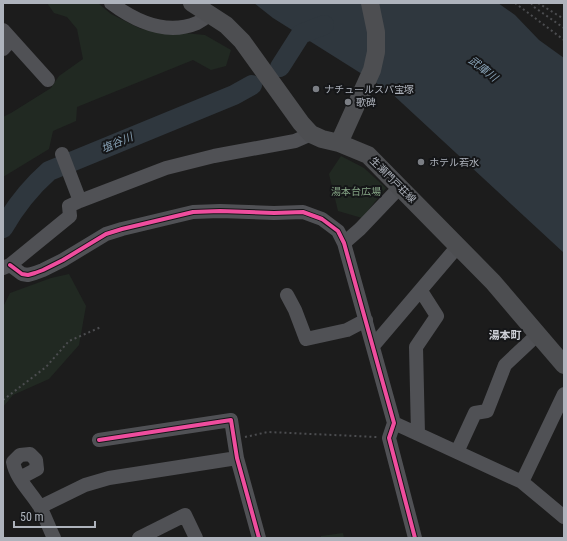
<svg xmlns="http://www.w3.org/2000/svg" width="567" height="541" font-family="'Roboto Condensed','Noto Sans JP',sans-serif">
<rect width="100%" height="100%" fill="#1c1c1c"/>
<path fill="#212922" d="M47,3H98L111,14L141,29L205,35L231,50L226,66L211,70L193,60L77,107L76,121L53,131L49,149L3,177V117L11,113L51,88L59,76L83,59L77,29L67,17L54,13Z
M341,156L364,168L386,188L362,218L338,211L329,174Z
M69,274L86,306L79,345L49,379L13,395L3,407V307L10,293L51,278Z
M343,533L344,538H321V536Z"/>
<path fill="#2f373e" d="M254,3H498L515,15L539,40L564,58V253L389,91L273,18Z"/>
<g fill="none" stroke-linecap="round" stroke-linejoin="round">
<path stroke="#2f373e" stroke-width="20" d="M280,67L301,34L324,25
M3,228C15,207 31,187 49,171L234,95L252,85"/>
<path stroke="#4c4d50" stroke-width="2" stroke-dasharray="2 3" stroke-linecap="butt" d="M515,3L564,40
M531,3L534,7L564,28
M538,3L564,19
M3,400L46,367L69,341L101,327
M245,437L268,432L377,437"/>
<path stroke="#505155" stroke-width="14" d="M111,3C135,21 166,36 197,23C201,21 206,17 209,14
M3,30L48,80
M3,49L11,40
M62,154L80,201
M344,243L360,229L400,187
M10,265L22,274L28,275L35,273L43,270L63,260L106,234L122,229L193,212L220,211L274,213L303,212L322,219L338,231L344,243L394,423L389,438L415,538
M3,268L10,265L70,216L69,206L80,201L166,168L214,156L295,141L311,134
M287,295L295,310L306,339L347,330L366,320
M373,346L458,246
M394,423L522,482L564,517
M418,434L416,347L437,316L421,291
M99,440L231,420L237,458L259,538
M457,452L475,413L487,411L505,365L538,334
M20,478L37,469L36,460L30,454L20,455L13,462C16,479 31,492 40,507C45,516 49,528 54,538
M522,482L564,394
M40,507L85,485L109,478L237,458
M139,538L185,515L196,538"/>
<path stroke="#4d4e51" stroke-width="18" d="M192,3L226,25L242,41L301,123L311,134L322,139L339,143L368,155L493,282L564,365
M339,143L372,70L376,52V32L370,3"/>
<defs>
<path id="cycleway" d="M10,265L22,274L28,275L35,273L43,270L63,260L106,234L122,229L193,212L220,211L274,213L303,212L322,219L338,231L344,243L394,423L389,438L415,538
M99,440L231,420L237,458L259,538"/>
</defs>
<use href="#cycleway" stroke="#151618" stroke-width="6"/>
<use href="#cycleway" stroke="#ef4d9e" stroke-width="4"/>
</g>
<g fill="#7b7e84" stroke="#151618" stroke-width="1.5">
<circle cx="316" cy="89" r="4"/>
<circle cx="348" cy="102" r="4"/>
<circle cx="421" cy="162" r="4"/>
</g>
<g text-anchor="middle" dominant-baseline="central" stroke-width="4" stroke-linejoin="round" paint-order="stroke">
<g font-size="10" fill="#aeb3bc" stroke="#151618" text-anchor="start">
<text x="324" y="89">ナチュールスパ宝塚</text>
<text x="356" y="102">歌碑</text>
<text x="429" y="162">ホテル若水</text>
</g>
<g font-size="10" fill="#aeb3bc" stroke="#151618">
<text transform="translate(393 180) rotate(45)">生瀬門戸荘線</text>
</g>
<g font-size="10" fill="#86a686" stroke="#151618">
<text x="356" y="191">湯本台広場</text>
</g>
<g font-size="11" font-style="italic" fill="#87a1b5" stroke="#151618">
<text transform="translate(483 69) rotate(38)">武庫川</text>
<text transform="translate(117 143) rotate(-23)">塩谷川</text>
</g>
<g font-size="11" font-weight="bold" fill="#cfd1d8" stroke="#151618">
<text x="505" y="335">湯本町</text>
</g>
</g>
<rect width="567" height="541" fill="none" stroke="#aeb3bc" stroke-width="8"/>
<path d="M14 521v6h81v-6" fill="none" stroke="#aeb3bc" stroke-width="2"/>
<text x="20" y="521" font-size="12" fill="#aeb3bc" stroke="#151618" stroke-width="3" paint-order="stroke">50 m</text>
</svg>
